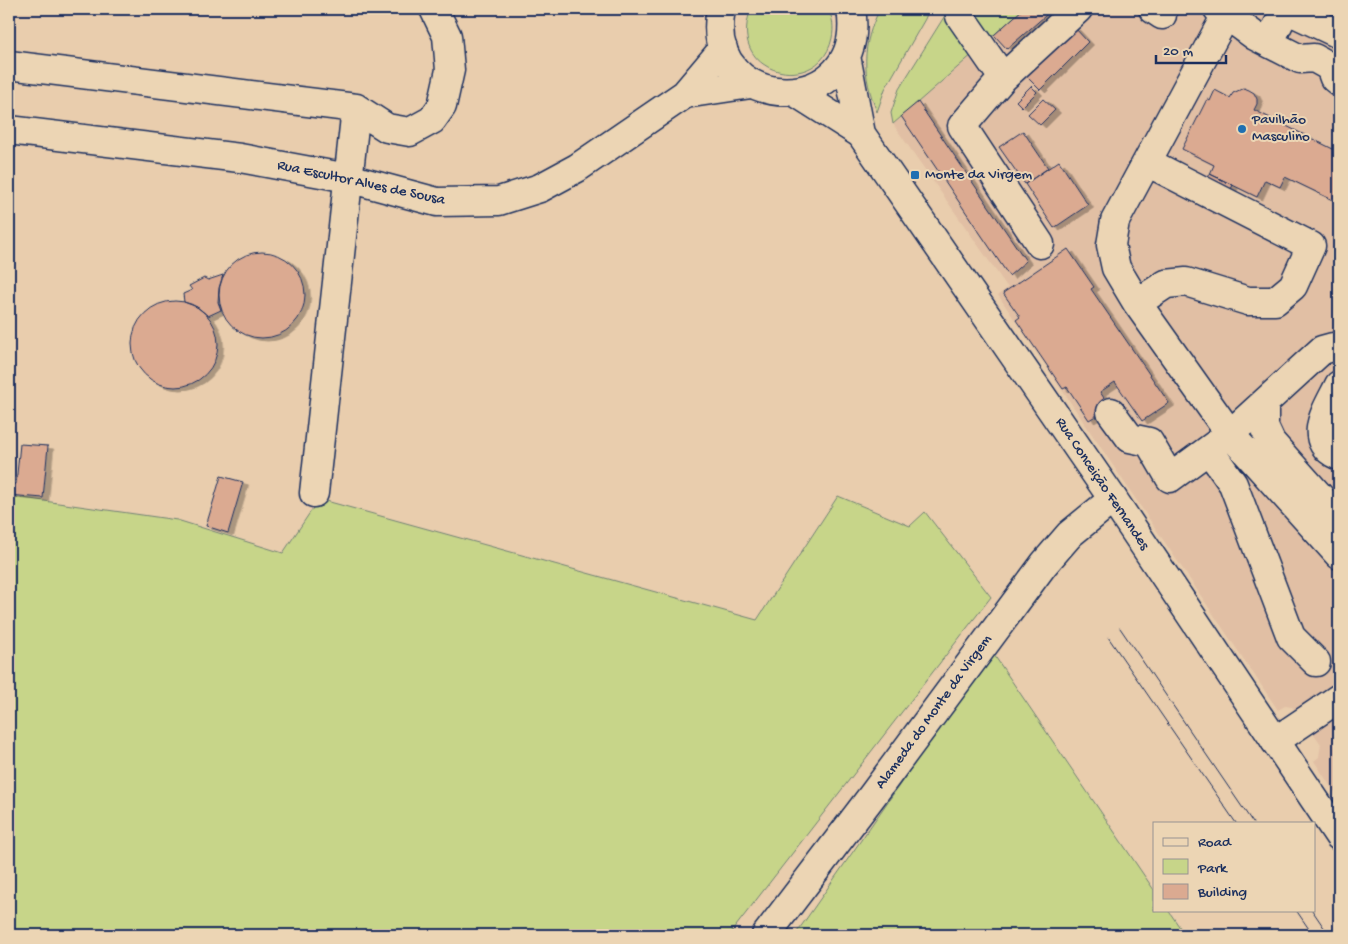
<svg xmlns="http://www.w3.org/2000/svg" width="1348" height="944" font-family="'Gochi Hand',sans-serif">
<defs>
<filter id="shadow"><feDropShadow dx="5.5" dy="3" stdDeviation="0" flood-color="#0004"/></filter>
</defs>
<rect width="100%" height="100%" fill="#e9cdad"/>
<filter id="ink" filterUnits="userSpaceOnUse"><feTurbulence type="fractalNoise" baseFrequency=".02" numOctaves="2"/><feDisplacementMap in="SourceGraphic" scale="10" xChannelSelector="R" yChannelSelector="G"/><feConvolveMatrix kernelMatrix="1 2 1 2 8 2 1 2 1" color-interpolation-filters="sRGB"/></filter>
<g filter="url(#ink)">
<path fill="#e1bfa4" d="M1023,9H1339V799L1314,761L1319,757L1321,744L1298,712L1292,707L1285,706L1278,710L998,295L1008,288L893,124Z"/>
<path fill="#c7d589" stroke="#718274" d="M751,9H828C833,18 834,28 832,38C820,97 725,76 751,9Z
M880,9H929L925,19L885,89L877,112C862,75 861,45 880,9Z
M949,9L974,53L893,124L891,113L899,89Z
M967,9H1023L987,41Z
M9,496L177,520L283,553L319,499L757,620L838,496L910,526L925,512L991,597L729,935H9Z
M992,652L1154,890V910H1168L1185,935H795Z"/>
<path fill="#dbaa91" stroke="#1b2f5e" filter="url(#shadow)" d="M1023,9H1053L1007,49L994,35Z
M1074,27L1088,42L1040,90L1025,75Z
M1031,86L1037,92L1022,107L1016,101Z
M1244,88L1249,90L1254,93L1257,99V104L1254,110L1339,152V203L1285,177L1280,187L1265,180L1257,197L1210,174L1214,165L1182,149L1207,99L1210,101L1215,90L1230,98L1233,93Z
M1043,99L1055,110L1040,125L1028,114Z
M918,102L1026,261L1009,276L901,116Z
M1023,131L1048,168L1025,184L999,147Z
M1059,161L1088,205L1054,228L1025,184Z
M1210,174L1233,185L1228,195L1205,183Z
M1068,249L1094,287L1091,289L1169,403L1142,421L1115,382L1100,392L1110,407L1089,420L1067,387L1063,389L1016,320L1020,317L1003,293Z
M219 295a43 43 0 1 1 86 0a43 43 0 1 1-86 0Z
M223,275L219,288L218,302L221,310L208,316L197,307L184,302L183,294L192,290L189,286L204,278L208,280Z
M132 344a43 43 0 1 1 86 0a43 43 0 1 1-86 0Z
M20,444L48,446L43,498L9,495V484H16Z
M221,476L243,482L228,533L206,526Z"/>
<g fill="none" stroke-linecap="round" stroke-linejoin="round">
<defs>
<path id="minor" d="M959,9L960,16L1003,78L962,126L1040,244
M1153,9L1162,15
M1218,9L1255,36L1300,59L1314,58L1330,67L1334,78L1339,82
M1238,9L1226,15L1115,221L1111,245L1116,268L1137,303L1230,434L1339,555
M1269,43L1286,9L1339,34
M9,65L356,108L387,128L410,132L432,120L442,106L450,70L447,36L434,9
M1003,78L1078,9
M685,94L751,84
M9,130L240,158L348,178L437,202L499,201L540,188L577,168L685,94L723,49
M1137,303L1166,284L1186,282L1248,301H1275L1293,286L1311,246L1147,162
M1339,385C1328,408 1304,441 1339,456
M1264,405V427L1271,442L1339,518
M1111,412L1130,438L1149,442L1170,478L1230,434L1322,350L1333,347L1339,348
M1209,450L1233,484L1291,637L1316,662
M314,493L356,108
M1275,741L1339,698
M766,935L872,796L1044,564L1070,534L1113,499"/>
<path id="major" d="M721,9C700,117 869,121 851,9
M846,56L861,134
M795,92L861,134L1113,499L1339,836"/>
</defs>
<use href="#minor" stroke="#1b2f5e" stroke-width="31"/>
<use href="#major" stroke="#1b2f5e" stroke-width="31"/>
<use href="#minor" stroke="#ecd5b4" stroke-width="28"/>
<use href="#major" stroke="#ecd5b4" stroke-width="28"/>
<path stroke="#1b2f5e" stroke-width="1" d="M1120,628L1253,823
M1108,637L1236,823
M1296,910L1313,935
M1312,910L1329,935"/>
</g>
</g>
<g fill="#1f6fb2" stroke="#ecd5b4" stroke-width="2">
<circle cx="1242" cy="129" r="5"/>
<rect x="910" y="170" width="10" height="10" rx="2.5"/>
</g>
<g text-anchor="middle" dominant-baseline="central" stroke-width="4" stroke-linejoin="round" paint-order="stroke">
<g font-size="15" fill="#1b2f5e" stroke="#ecd5b4" text-anchor="start">
<text x="1252" y="120">Pavilhão<tspan x="1252" dy="17">Masculino</tspan></text>
<text x="925" y="175">Monte da Virgem</text>
</g>
<g font-size="15" fill="#1b2f5e" stroke="#ecd5b4">
<text transform="translate(361 183) rotate(12)">Rua Escultor Alves de Sousa</text>
<text transform="translate(1102 484) rotate(56)">Rua Conceição Fernandes</text>
<text transform="translate(934 712) rotate(-54)">Alameda do Monte da Virgem</text>
</g>
</g>
<rect width="1348" height="944" fill="none" stroke="#ecd5b4" stroke-width="30"/>
<rect x="15" y="15" width="1318" height="914" fill="none" stroke="#1b2f5e" stroke-width="2" filter="url(#ink)"/>
<rect x="1153" y="822" width="162" height="90" fill="#ecd5b4" stroke="#989392"/>
<rect x="1163" y="838" width="25" height="8" fill="#ecd5b4" stroke="#989392"/>
<text x="1198" y="846" font-size="15" fill="#1b2f5e">Road</text>
<rect x="1163" y="859" width="25" height="15" fill="#c7d589" stroke="#989392"/>
<text x="1198" y="872" font-size="15" fill="#1b2f5e">Park</text>
<rect x="1163" y="884" width="25" height="15" fill="#dbaa91" stroke="#989392"/>
<text x="1198" y="896" font-size="15" fill="#1b2f5e">Building</text>
<path d="M1156 55v8h70v-8" fill="none" stroke="#1b2f5e" stroke-width="2.5"/>
<text x="1163" y="55" font-size="15" fill="#1b2f5e" stroke="#ecd5b4" stroke-width="4" paint-order="stroke">20 m</text>
</svg>
